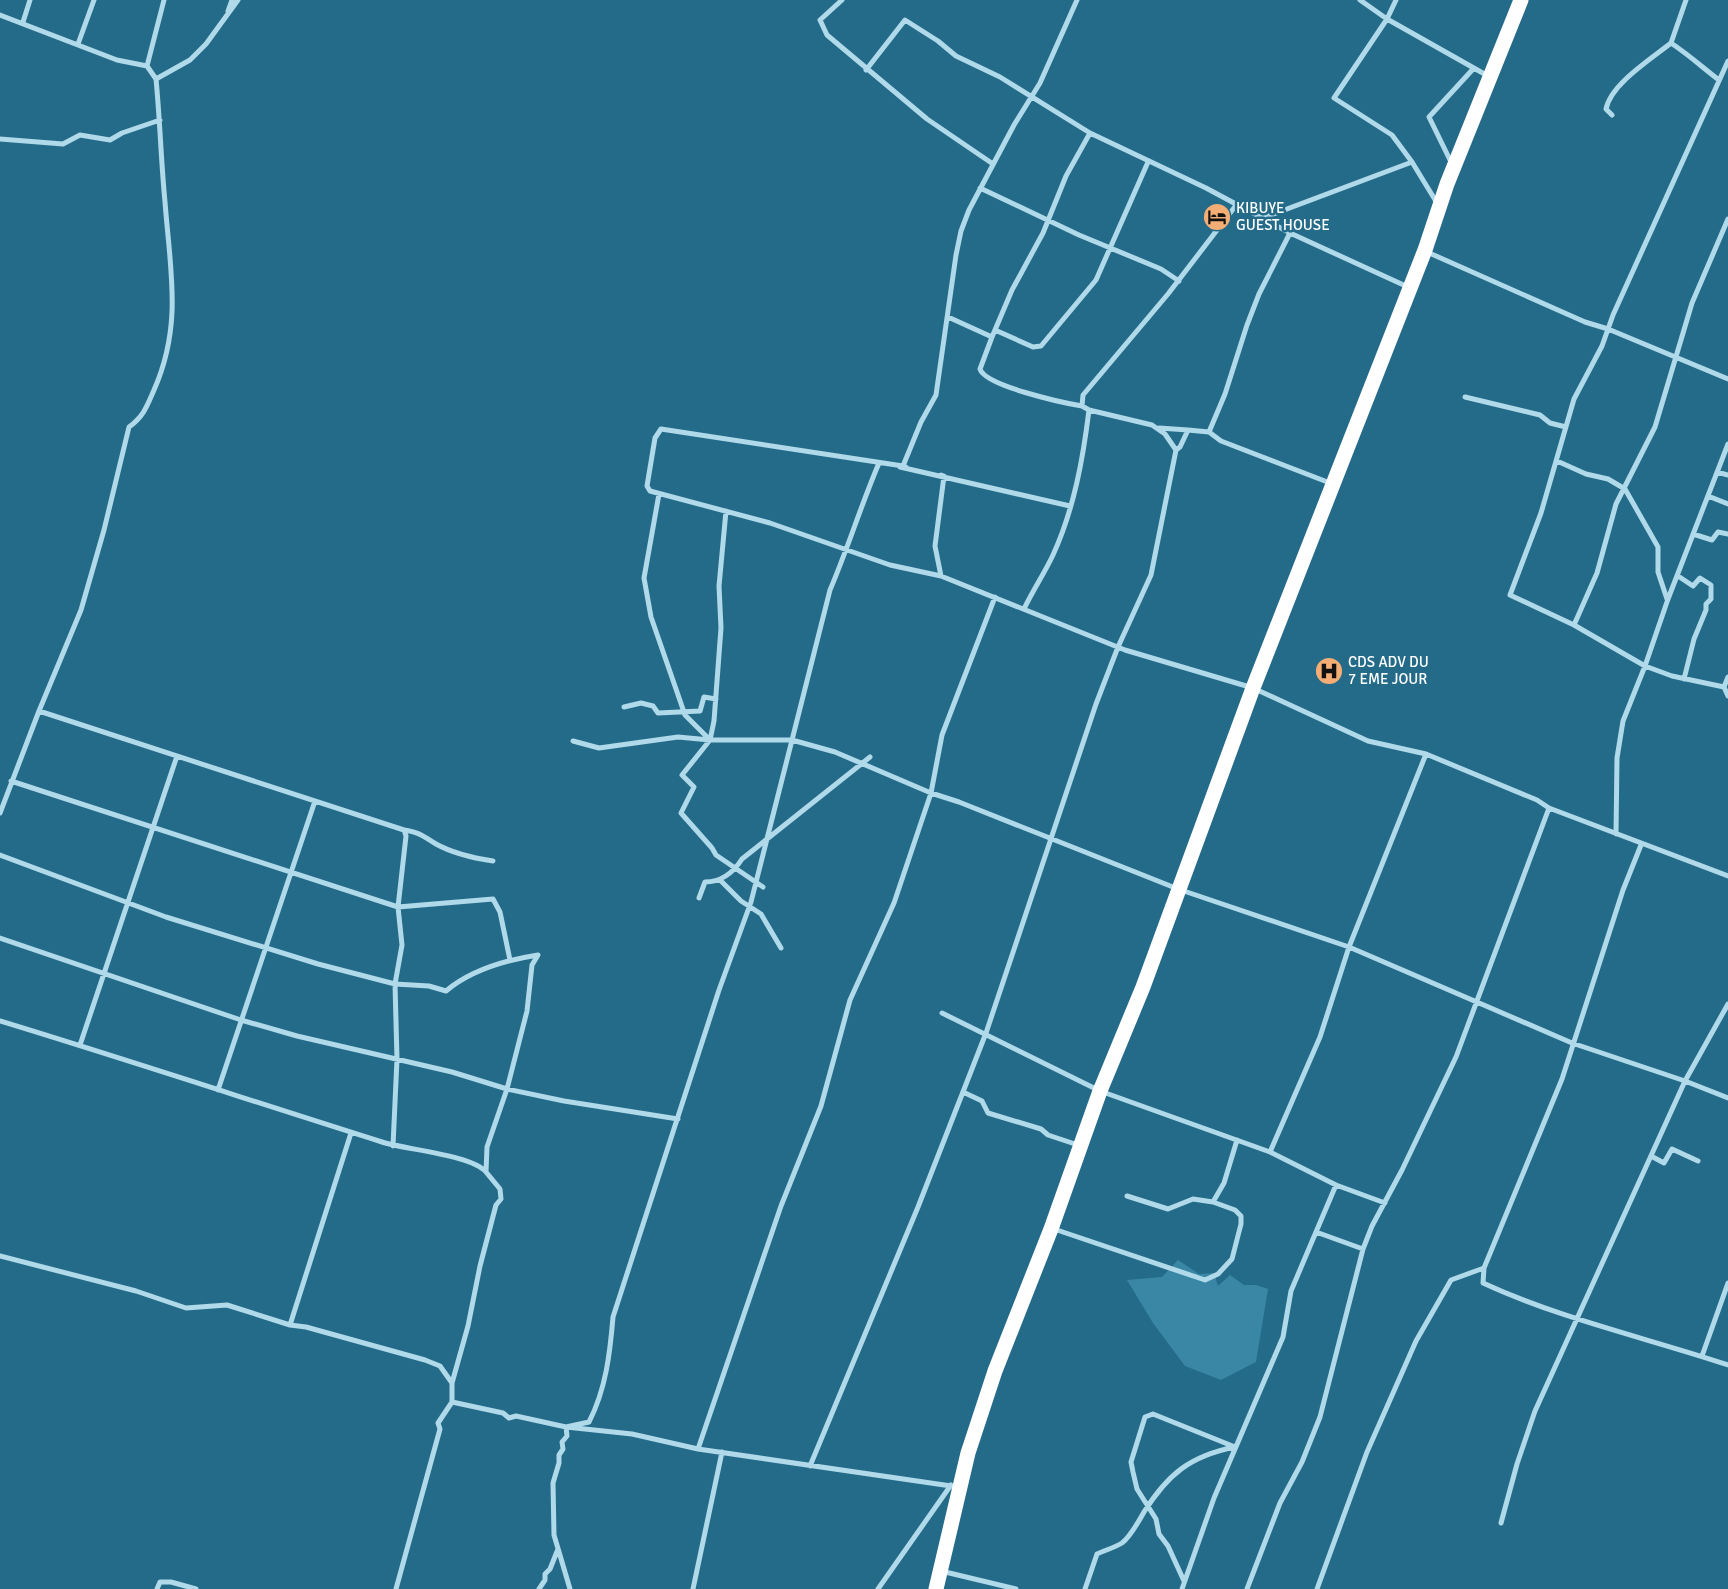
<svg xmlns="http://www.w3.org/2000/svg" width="1728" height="1589" font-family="Signika,sans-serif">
<rect width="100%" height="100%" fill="#246b89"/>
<path fill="#3987a5" d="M1178,1260L1199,1274L1214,1273L1218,1286L1230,1275L1244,1285H1256L1268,1289L1256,1362L1221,1380L1185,1366L1153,1323L1127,1280L1162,1277Z"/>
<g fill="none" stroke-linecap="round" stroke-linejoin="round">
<path stroke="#b0d9e9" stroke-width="5" d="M842,0L820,20L827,35L927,119L993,164
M1360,0L1387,19L1396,0
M1686,0L1671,43C1689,55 1702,67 1719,80
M228,11L232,0
M0,15L117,60L147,66L156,79
M23,22L30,0
M78,44L94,0
M1728,61L1613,315L1602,346L1574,399L1541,513L1510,595L1574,625L1645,666L1672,676L1724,687L1728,696
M147,66L164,0
M866,70L905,20L938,41L956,56L1000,77L1090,133L1206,188L1290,233L1408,287
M1612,115L1606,109C1611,84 1651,59 1671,43
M0,139L63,144L80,135L110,140L122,133L160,120
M1451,162L1429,117L1474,68
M980,188L1079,235L1161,269L1179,281
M1437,203L1412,162L1392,135L1334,98L1387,19L1488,76
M1263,218L1412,162
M1427,252L1585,322L1608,329L1728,379
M948,317L992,337L980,369C985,386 1064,403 1082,406
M995,330L1033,347L1041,346L1096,280L1148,162
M992,337L1012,290L1043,233L1066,176L1090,133
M1465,397L1540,415L1550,423L1566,427
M1089,410L1152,425L1165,434L1176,450L1180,447L1188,430L1209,432L1221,441L1330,483
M1159,428L1188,430
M1209,432L1225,394L1247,325L1259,294L1290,233
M1557,461L1586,474L1608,479L1625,489L1658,547V572L1667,599
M903,466L661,429L655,438L647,486L650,491L770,523L890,565L941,576L1125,650L1253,688L1368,741L1426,754L1537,800L1549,808L1728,876
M900,467L1070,506
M906,467L903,466L921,422L936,395L956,255L961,231L969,210L1014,125L1040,83L1077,0
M1717,472L1728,475
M659,494L644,578L651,617L685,715L710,740
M1708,496L1728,504
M726,511L719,586L721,628L714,721L710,740L682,775L694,787L681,813L712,848L716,855L763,887
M1693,534L1712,540L1718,532L1728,534
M941,576L935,546L944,476L941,475
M1678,576L1693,586L1700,578L1711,585V599L1706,604V610L1694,639L1684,679
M1024,609C1033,590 1044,574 1053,555C1074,509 1083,459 1089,410L1082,406L1083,395L1168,294L1237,204
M1574,625L1597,573L1616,504L1655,427L1692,303L1728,219
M1724,687L1728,677
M624,707L641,703L653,706L658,713L700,711L704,697L716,699
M39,711L404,830L406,836L398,907L402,945L395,984L397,1059L393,1146
M573,741L599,748L678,737L710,740H792L835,752L931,793L959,802L1178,889L1349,947L1572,1043L1685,1081L1728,1098
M11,781L398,907L493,899L500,912L510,960
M0,813L39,711L81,610L104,530L129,427C144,416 147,406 154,390C183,325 170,269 165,202C161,161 160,120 156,79L190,60L206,44L238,0
M404,830C422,833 422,836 436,844C454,854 473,858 493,861
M1616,834L1617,758L1623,721L1645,666L1668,599L1728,444
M0,855L166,917L318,964L395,984L429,986L446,991C471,970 506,960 538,955L532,965L527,1011L507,1089L487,1147L486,1172L500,1189L501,1199L496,1205L480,1266L468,1326L452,1383V1402L438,1423L440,1429L396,1589
M720,880L741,901L761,914L781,948
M699,898L705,882C722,882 733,873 742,859L870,757
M0,938L241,1020L297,1036L452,1072L507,1089L564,1101L678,1119
M942,1013L1100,1091L1270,1152L1336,1185L1385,1203
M0,1021C128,1060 255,1102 382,1142C407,1150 472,1155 486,1172
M80,1045L177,756
M218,1090L315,801
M963,1092L982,1101L988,1113L1041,1129L1048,1135L1078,1145
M1270,1152L1320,1037L1349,947L1426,754
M1651,1156L1664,1163L1672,1149L1698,1161
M1213,1202L1224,1183L1237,1140
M1054,1229L1205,1280L1218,1274L1232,1259L1241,1224V1216L1235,1210L1213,1202L1193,1199L1168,1209L1127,1196
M1316,1232L1336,1185
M0,1256L136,1291L186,1308L227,1305L290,1325L306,1327L425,1360L440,1366L452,1383
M1484,1268L1483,1283C1561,1319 1647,1338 1728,1365
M290,1325L351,1133
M1702,1356L1728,1283
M452,1402L503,1413L509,1418L516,1416L566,1427L632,1434L698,1449L958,1487
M698,1449L781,1206L821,1106L850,1000L894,903L931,793L942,735L995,597
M810,1466L918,1207L986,1033L1096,704L1118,647L1151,575L1176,450
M1501,1523L1517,1464L1535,1411L1685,1081L1728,1004
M941,1571L1016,1589
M157,1589L160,1582H171L196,1589
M539,1589L545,1580V1574L550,1569L558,1549
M570,1589L554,1535L553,1483L559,1463V1455L563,1449L562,1442L567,1436L566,1427L589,1422C606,1389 610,1353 613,1317L719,990L751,902L830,590C848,548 861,505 879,463H882
M693,1589L722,1452
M878,1589L951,1485
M1085,1589L1097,1554C1105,1550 1114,1548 1122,1543C1130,1537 1139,1521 1144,1512C1168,1474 1190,1456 1235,1447L1153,1414L1145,1417L1131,1462L1133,1472L1137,1489L1156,1519L1159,1534L1168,1546L1184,1581
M1182,1589L1214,1498L1283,1337L1291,1291L1316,1232L1363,1249
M1247,1589L1280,1503L1302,1462L1320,1417L1363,1249L1372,1226L1402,1170L1456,1057L1549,808
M1317,1589L1367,1452L1416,1341L1451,1280L1484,1268L1562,1079L1623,890L1641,845"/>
<path stroke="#fff" stroke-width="15" d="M936,1589L968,1453L995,1371L1051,1229L1100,1091L1143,987L1253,688L1425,250L1447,184L1521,0"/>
</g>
<defs>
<symbol id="hotel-disc" viewBox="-11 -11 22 22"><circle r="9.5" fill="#f4ad74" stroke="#246b89"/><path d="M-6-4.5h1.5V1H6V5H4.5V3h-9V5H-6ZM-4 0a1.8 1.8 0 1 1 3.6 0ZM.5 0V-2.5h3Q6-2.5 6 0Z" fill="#111"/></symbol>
<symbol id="hospital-disc" viewBox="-11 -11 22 22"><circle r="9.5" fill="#f4ad74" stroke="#246b89"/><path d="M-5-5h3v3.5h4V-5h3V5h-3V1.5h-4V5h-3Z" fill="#111"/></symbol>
</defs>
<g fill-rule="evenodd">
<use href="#hotel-disc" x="1201" y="201" width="32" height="32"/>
<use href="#hospital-disc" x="1313" y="655" width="32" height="32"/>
</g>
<g text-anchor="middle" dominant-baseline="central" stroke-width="5" stroke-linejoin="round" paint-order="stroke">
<g font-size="15" fill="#fff" stroke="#246b89" text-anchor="start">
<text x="1236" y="208">KIBUYE<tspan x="1236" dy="17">GUEST HOUSE</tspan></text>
<text x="1348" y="662">CDS ADV DU<tspan x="1348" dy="17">7 EME JOUR</tspan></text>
</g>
</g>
</svg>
